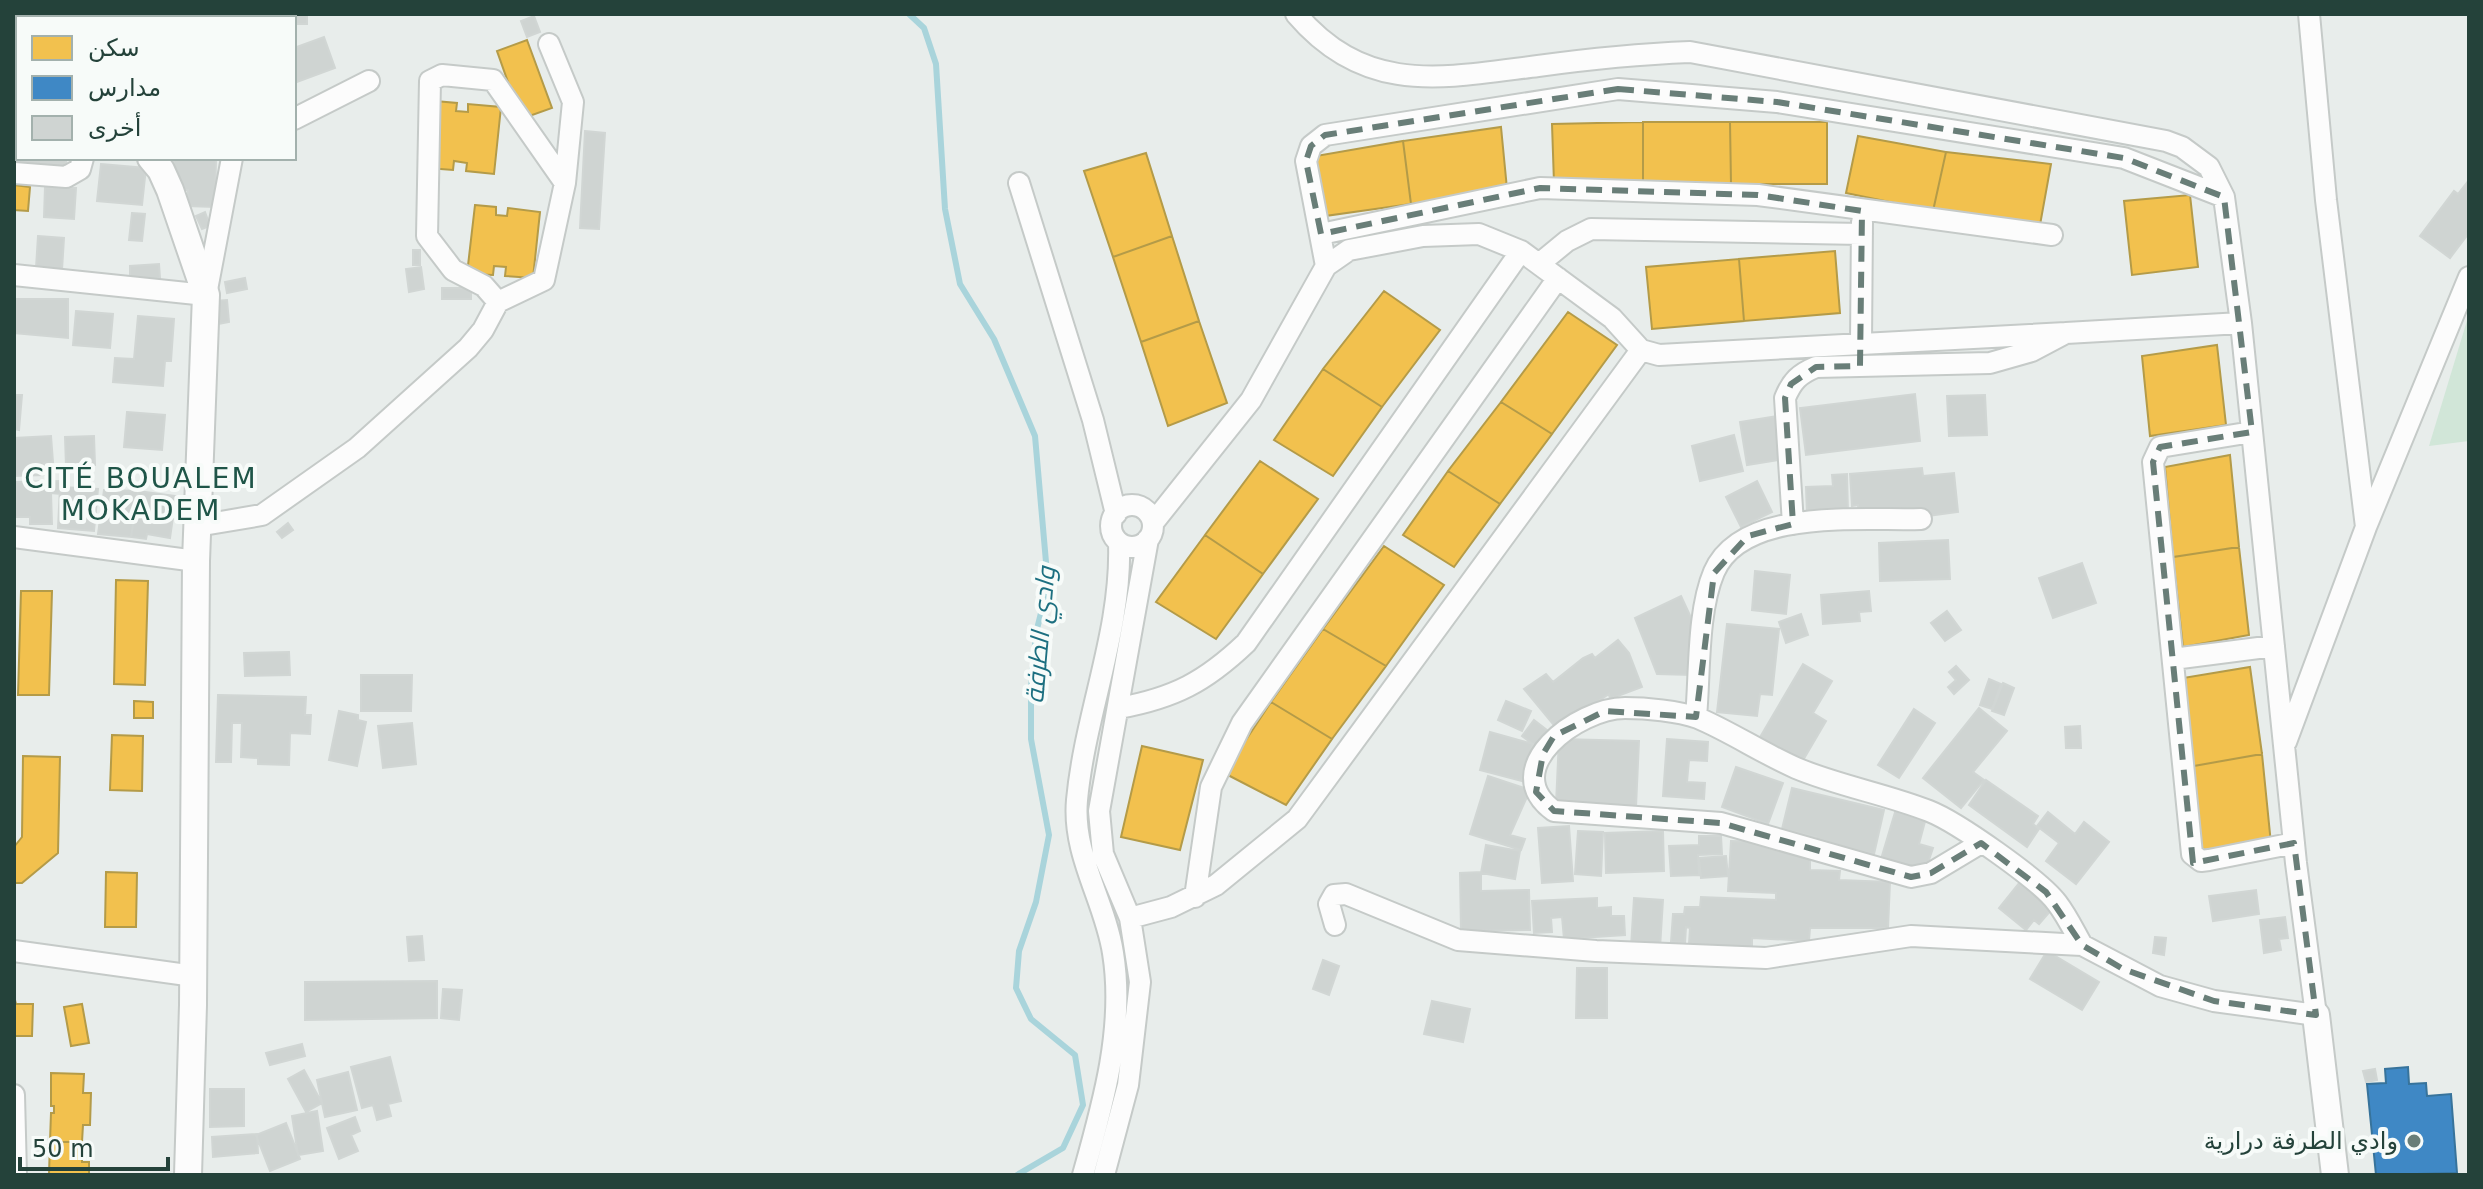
<svg xmlns="http://www.w3.org/2000/svg" width="2483" height="1189" font-family="'DejaVu Sans',Cairo,sans-serif">
<rect width="100%" height="100%" fill="#e8edeb"/>
<path fill="#d1e6d8" d="M2469,314V441L2429,446Z"/>
<path fill="#f2c14e" stroke="#b49b48" stroke-width="2" d="M527,40L552,108L521,119L497,51Z
M435,101L457,103L456,111L468,112V104L501,107L494,174L466,171L467,163L454,161L453,170L428,168Z
M1643,122H1730L1731,184L1643,182Z
M1643,122V182L1554,183L1552,124Z
M1730,122H1827V184H1731Z
M1501,127L1507,189L1411,204L1403,141Z
M1858,136L1946,152L1933,211L1846,193Z
M1403,141L1411,204L1325,216L1316,156Z
M1946,152L2051,164L2040,225L1933,211Z
M1146,153L1172,236L1113,257L1084,171Z
M14,185L30,187L28,211L14,210Z
M2190,195L2198,267L2132,275L2124,201Z
M475,205L496,207V215L507,216L508,208L540,212L533,278L505,276L506,267L494,266L493,275L467,274Z
M1172,236L1199,321L1141,342L1113,257Z
M1835,251L1840,313L1744,321L1739,259Z
M1739,259L1744,321L1652,329L1646,267Z
M1384,291L1440,330L1382,407L1323,369Z
M1568,312L1617,345L1552,434L1501,402Z
M1199,321L1227,403L1168,426L1141,342Z
M2217,345L2226,425L2150,436L2142,356Z
M1323,369L1382,407L1333,476L1274,440Z
M1501,402L1552,434L1500,504L1448,471Z
M2230,455L2239,547L2173,557L2165,467Z
M1260,461L1318,499L1263,574L1205,535Z
M1448,471L1500,504L1454,567L1403,535Z
M1205,535L1263,574L1216,639L1156,602Z
M1384,546L1444,585L1386,666L1323,629Z
M2239,547L2249,635L2183,647L2173,557Z
M116,580L148,581L145,685L114,684Z
M21,591H52L49,695H18Z
M1323,629L1386,666L1332,739L1271,702Z
M2250,667L2262,754L2188,767L2177,679Z
M134,701L153,702V718H134Z
M1271,702L1332,739L1286,805L1224,773Z
M112,735L143,736L142,791L110,790Z
M1142,746L1203,760L1180,850L1121,837Z
M2262,754L2271,844L2199,855L2188,767Z
M23,756L60,757L58,853L22,883H14V847L22,837Z
M106,872L137,873L136,927H105Z
M14,996L16,1004H33L32,1036H14Z
M82,1004L89,1043L71,1046L64,1007Z
M51,1073L84,1074L83,1093H91L90,1125H83L82,1142H50L51,1113H54V1106H51Z
M50,1142H82V1162H89V1175L49,1174Z"/>
<path fill="#3f88c5" stroke="#37739b" stroke-width="2" d="M2408,1067L2409,1084L2426,1083L2427,1096L2451,1094L2457,1173L2376,1175L2367,1084L2386,1083L2385,1069Z"/>
<g fill="none" stroke-linecap="round" stroke-linejoin="round">
<path stroke="#a9d4db" stroke-width="6" d="M909,14L924,28L936,64L945,209L960,284L994,339L1035,436L1048,585L1036,633L1031,687V739L1049,835L1036,902L1019,951L1016,988L1031,1019L1075,1055L1083,1105L1063,1148L1017,1175"/>
</g>
<path fill="#cfd4d2" stroke="#d1d6d4" stroke-width="2" d="M99,14H126L128,18H92Z
M129,14H165L159,18H132Z
M184,14H220V18H184Z
M254,14H307V24H294V18H254Z
M534,16L540,32L527,37L521,21Z
M324,37L335,68L294,83V48Z
M17,130L18,158H67L65,166L14,162Z
M585,131L605,133L599,229L580,228Z
M174,158H216L215,207L187,206L188,190H173Z
M101,164L146,168L142,205L97,201Z
M2469,180V233L2450,258L2420,236L2454,191L2458,194Z
M45,187L76,188L74,219L44,217Z
M205,212L210,226L202,229L196,216Z
M132,213L145,214L142,241L129,240Z
M38,236L64,238L62,270L36,268Z
M413,250H420V265H413Z
M159,264L160,278L130,280V266Z
M421,267L424,289L409,292L406,269Z
M245,278L247,289L227,293L225,282Z
M442,288H471V299H442Z
M14,299H68V338L14,333Z
M227,300L229,322L218,324L215,301Z
M76,311L113,314L110,348L73,345Z
M138,316L174,319L171,361H165L163,386L113,382L115,358L134,359Z
M1915,394L1920,441L1806,455L1800,408Z
M14,395H22L19,430L14,429Z
M1985,395L1987,435L1949,436L1947,396Z
M127,412L165,415L162,450L124,447Z
M1778,416L1785,459L1747,465L1740,422Z
M1734,435L1743,471L1700,481L1692,446Z
M51,436L53,462L44,463V475L14,476V438Z
M94,436L95,465L66,466L65,437Z
M1922,468L1923,476L1954,473L1958,512L1927,516V510L1859,517L1858,505L1852,506L1850,474Z
M1847,474L1848,512L1807,514L1806,487L1833,486L1832,475Z
M60,481V494L51,493L52,524H30V517H15L16,482Z
M1757,481L1772,512L1741,527L1726,497Z
M60,487L98,489L94,531L58,528Z
M104,490L138,491L131,537L98,534Z
M138,491L176,496L170,538L147,534L146,539L131,537Z
M288,523L293,530L282,538L277,532Z
M1948,540L1950,579L1880,581L1879,543Z
M2082,563L2096,603L2053,618L2039,578Z
M1755,571L1790,575L1786,614L1752,610Z
M1869,591L1871,611L1859,612L1860,621L1823,624L1821,595Z
M1681,596L1701,639L1692,675L1657,674L1635,618Z
M1947,611L1961,630L1945,641L1931,623Z
M1801,614L1808,635L1786,643L1779,622Z
M1727,624L1779,629L1772,695L1760,694L1757,716L1717,712Z
M1618,640L1629,653L1642,687L1610,699L1609,694L1557,729L1524,689L1546,674L1553,682L1583,658L1592,654L1595,658Z
M289,652L290,675L245,676L244,653Z
M1803,664L1832,681L1813,713L1826,721L1802,762L1756,744Z
M1956,666L1969,680L1954,694L1948,687L1956,680L1949,672Z
M361,675H412L411,711H361Z
M1989,679L2001,684L1992,709L1980,705Z
M2003,683L2014,688L2004,715L1992,711Z
M218,695L306,697L305,715H311L310,734L290,733L289,765L258,764V758L241,757L242,723H232L231,762H216Z
M1506,701L1531,711L1522,731L1498,720Z
M1979,708L2007,731L1973,772L1984,780L1961,808L1923,778Z
M1914,709L1935,723L1899,778L1878,765Z
M339,711L358,715V720L366,722L357,766L329,760Z
M1534,720L1552,734L1539,749L1522,736Z
M412,723L416,764L383,768L378,726Z
M2080,726L2081,748H2066L2065,727Z
M1490,732L1533,744L1522,781L1480,770Z
M1559,739L1639,741L1636,807L1556,804Z
M1667,739L1708,742L1707,761L1689,760L1687,782L1705,783L1704,799L1663,796Z
M1736,767L1783,783L1768,824L1722,807Z
M1488,776L1530,790L1510,835L1525,839L1521,850L1470,834Z
M1986,780L2038,816L2033,824L2039,829L2027,847L1969,805Z
M1792,788L1884,810L1874,854L1815,841L1816,837L1782,829Z
M1896,809L1926,818L1919,844L1933,848L1925,872L1881,859Z
M2048,812L2075,834L2084,822L2109,842L2076,884L2046,861L2059,843L2037,826Z
M1569,826L1573,881L1542,883L1538,828Z
M1578,831L1603,832L1601,876L1575,874Z
M1663,831L1664,871L1606,873L1605,833Z
M1699,836H1721L1722,854L1698,855L1699,875L1671,876L1669,846L1699,845Z
M1731,841L1766,842L1810,859V870L1840,871L1839,880L1890,882L1888,928H1810L1809,941L1752,938V947L1689,944L1690,928L1686,927L1685,943L1671,942L1673,914H1684L1685,907H1700L1701,897L1776,900V893L1728,891Z
M1486,845L1520,851L1515,879L1481,873Z
M1726,856L1728,876L1701,878L1699,858Z
M1481,872V891L1529,890L1530,930L1461,931L1460,873Z
M2020,882L2052,909L2039,924L2034,920L2026,930L1999,908Z
M2256,890L2259,914L2213,921L2209,896Z
M1597,898V908L1611,907V916H1624L1625,935L1564,939L1562,917L1551,918L1552,932L1534,933L1532,901Z
M1634,898L1663,900L1660,948L1631,947Z
M2285,917L2288,938L2279,939L2281,950L2264,953L2260,920Z
M422,936L424,960L409,961L407,937Z
M2155,937L2166,938L2164,955L2153,953Z
M2047,951L2099,982L2082,1010L2030,979Z
M1323,960L1339,966L1329,995L1313,989Z
M1577,968H1607V1018H1576Z
M437,981V1018L305,1020V982Z
M443,989L462,990L459,1020L441,1018Z
M1432,1001L1470,1009L1463,1042L1424,1034Z
M302,1044L305,1056L270,1065L266,1053Z
M390,1057L401,1101L388,1104L391,1116L377,1120L373,1105L362,1108L351,1067Z
M2375,1069L2377,1080L2366,1082L2363,1071Z
M304,1070L322,1103L306,1112L288,1079Z
M348,1072L357,1110L325,1117L317,1080Z
M210,1089H244V1126L210,1127Z
M317,1111L323,1151L298,1155L292,1116Z
M355,1117L360,1131L351,1135L358,1151L339,1159L327,1128Z
M286,1123L300,1159L270,1171L256,1135Z
M257,1134L258,1153L213,1157L212,1137Z"/>
<g fill="none" stroke-linecap="round" stroke-linejoin="round">
<defs>
<path id="minor" d="M1296,14C1366,96 1442,78 1538,66C1589,59 1639,54 1690,52L2166,141L2182,147L2209,167L2224,197L2241,323L2296,863L2316,1015L2214,1001L2160,986L2082,945L1911,936L1766,958L1596,951L1458,940L1346,894L1334,895L1329,904L1335,925
M2309,14L2326,200L2366,527
M226,18L227,14
M294,119L369,81
M14,173L66,177L80,169L83,158
M1019,183L1093,420L1116,514
M1321,234L1540,188L1758,195L2052,235
M1539,264L1567,241L1591,229L1862,234
M1326,266L1306,161L1311,146L1325,135L1618,89L1777,102L2124,158L2224,197
M14,275L206,295L232,158
M498,302L544,280L565,183L573,102L549,44
M1861,342L1862,222
M2252,432L2160,447L2153,462L2192,854L2201,861L2209,860L2294,843
M1111 526a21 21 0 1 1 42 0a21 21 0 1 1-42 0Z
M1153,523L1251,400L1326,266L1349,250L1423,236L1479,234L1521,251L1612,318L1641,350L1659,355L2066,333
M1793,524L1785,398C1792,381 1799,374 1816,367L1990,363L2032,351L2066,333L2241,323
M197,526L262,515L357,448L468,348L483,330L498,302L484,286L453,270L427,236L430,81L442,75L493,80L565,183
M14,537L196,561
M2173,659L2274,646
M1119,708C1174,698 1205,682 1246,643L1521,251
M1696,717C1700,674 1697,612 1714,572C1742,507 1862,521 1921,519
M2286,742L2366,527L2469,277
M1981,843L1931,873L1911,877L1721,823L1554,811C1496,769 1578,708 1625,708C1646,708 1678,711 1698,718C1731,732 1762,753 1796,768C1839,786 1886,794 1929,811C1957,822 2040,880 2057,903C2067,916 2074,931 2082,945
M1195,897L1211,787L1242,723L1558,278
M1130,918L1171,907L1216,885L1297,819L1641,350
M14,951L194,976
M14,1095L16,1175
M1083,1175C1103,1104 1125,1027 1113,953C1105,901 1072,855 1077,800C1085,713 1122,631 1119,543
M1104,1175L1128,1085L1140,982L1130,918L1103,854L1099,811L1148,539"/>
<path id="tertiary" d="M14,105L18,106
M151,158L161,170L170,190L206,295L196,561L193,1005L188,1175
M2316,1015L2335,1175"/>
</defs>
<use href="#minor" stroke="#c5cac8" stroke-width="24"/>
<use href="#tertiary" stroke="#c5cac8" stroke-width="30"/>
<use href="#minor" stroke="#fcfcfc" stroke-width="20"/>
<use href="#tertiary" stroke="#fcfcfc" stroke-width="26"/>
</g>
<path fill="none" stroke="#697e78" stroke-width="6" stroke-dasharray="16 10" stroke-linejoin="round" d="M1618,89L1777,102L2124,158L2224,197L2252,432L2160,447L2153,462L2193,863L2294,843L2316,1015L2214,1001L2123,969L2082,945L2046,892L1981,843L1931,873L1911,877L1721,823L1554,811L1536,792L1543,754L1554,736L1605,711L1696,717L1714,573L1748,536L1793,524L1785,398L1791,384L1816,367L1860,366L1862,211L1758,195L1540,188L1321,234L1306,161L1311,146L1325,135Z"/>
<circle fill="#697e78" stroke="#f7fbf9" stroke-width="3" cx="2414" cy="1141" r="8"/>
<g text-anchor="middle" dominant-baseline="central" stroke-width="8" stroke-linejoin="round" paint-order="stroke">
<g font-size="24" fill="#24423a" stroke="#f7fbf9" text-anchor="end">
<text x="2398" y="1141">وادي الطرفة درارية</text>
</g>
<g font-size="26" font-style="italic" fill="#1c6f80" stroke="#f7fbf9">
<text transform="translate(1040 635) rotate(-85)">وادي الطرفة</text>
</g>
<g font-size="28" letter-spacing="2" fill="#1f5548" stroke="#f7fbf9">
<text x="141" y="478">CITÉ BOUALEM<tspan x="141" dy="32">MOKADEM</tspan></text>
</g>
</g>
<rect width="2483" height="1189" fill="none" stroke="#24423a" stroke-width="32"/>
<rect x="16" y="16" width="280" height="144" fill="#f7fbf9" stroke="#a3b1ad" stroke-width="2"/>
<rect x="32" y="36" width="40" height="24" fill="#f2c14e" stroke="#a3b1ad" stroke-width="2"/>
<text x="88" y="56" font-size="24" fill="#24423a">سكن</text>
<rect x="32" y="76" width="40" height="24" fill="#3f88c5" stroke="#a3b1ad" stroke-width="2"/>
<text x="88" y="96" font-size="24" fill="#24423a">مدارس</text>
<rect x="32" y="116" width="40" height="24" fill="#cfd4d2" stroke="#a3b1ad" stroke-width="2"/>
<text x="88" y="136" font-size="24" fill="#24423a">أخرى</text>
<path d="M20 1157v12h148v-12" fill="none" stroke="#24423a" stroke-width="4"/>
<text x="32" y="1157" font-size="24" fill="#24423a" stroke="#f7fbf9" stroke-width="6" paint-order="stroke">50 m</text>
</svg>
